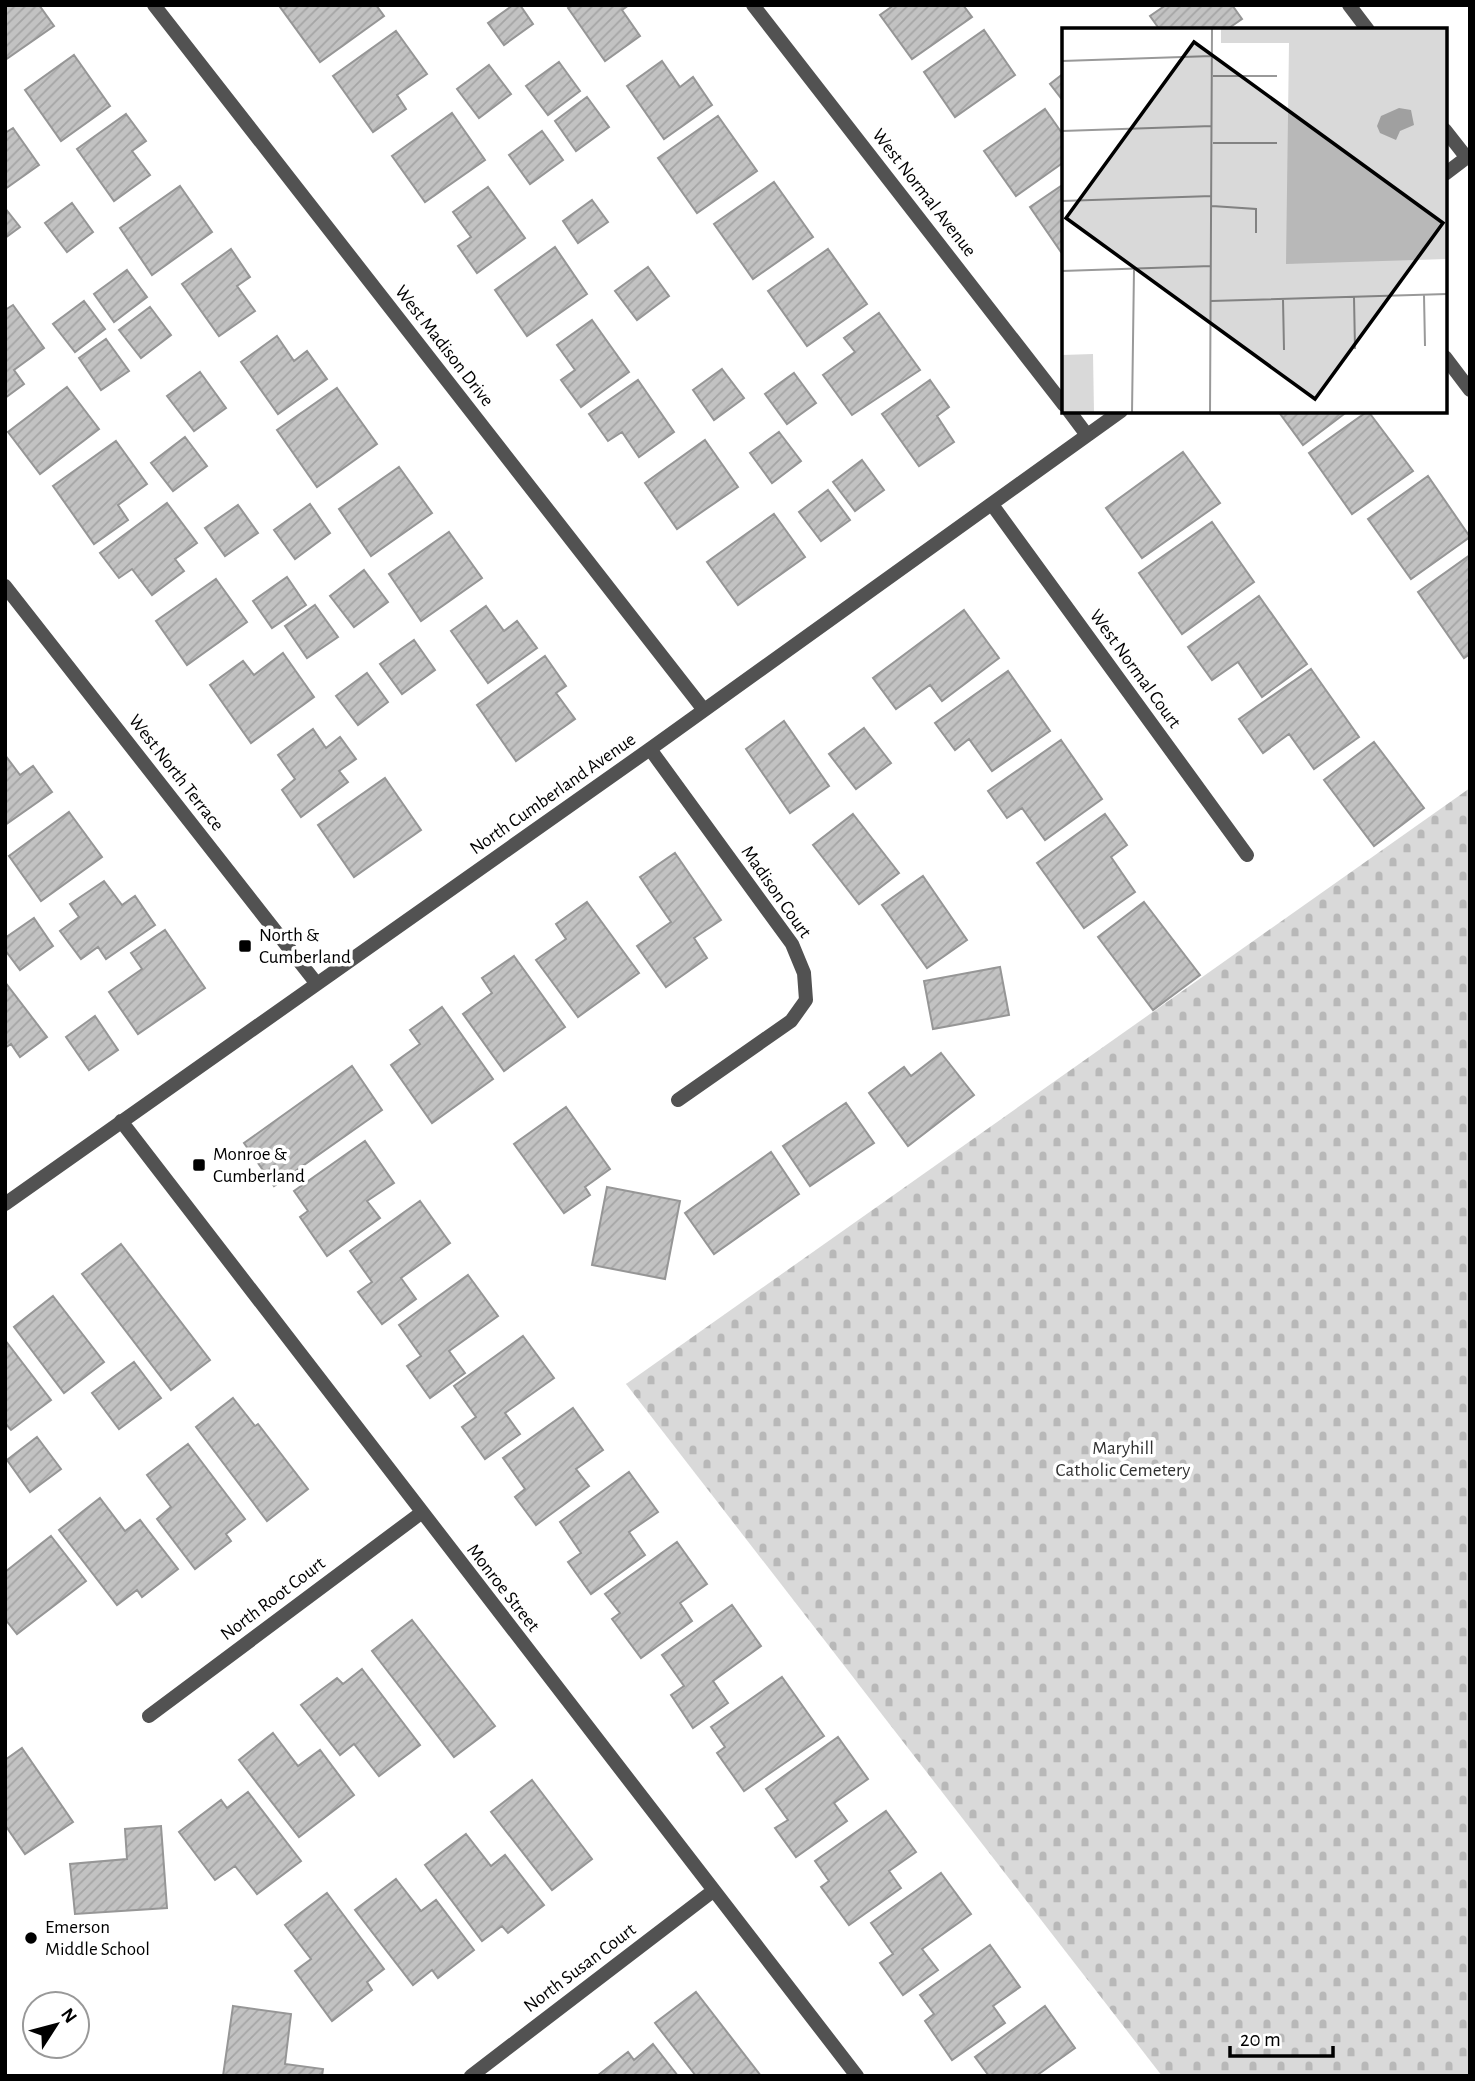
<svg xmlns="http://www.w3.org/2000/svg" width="1475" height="2081" font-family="'Alegreya Sans',sans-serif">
<defs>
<pattern id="cemetery-stones" width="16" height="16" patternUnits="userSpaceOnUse" patternTransform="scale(1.75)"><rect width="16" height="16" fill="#d9d9d9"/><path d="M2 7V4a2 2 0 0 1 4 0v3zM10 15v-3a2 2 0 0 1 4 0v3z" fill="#b8b8b8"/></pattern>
<pattern id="building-hatch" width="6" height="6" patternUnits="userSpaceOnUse" patternTransform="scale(1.75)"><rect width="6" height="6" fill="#c2c2c2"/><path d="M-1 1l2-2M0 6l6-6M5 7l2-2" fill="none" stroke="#a5a5a5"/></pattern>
</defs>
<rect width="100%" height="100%" fill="#fff"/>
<path fill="url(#cemetery-stones)" d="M1470,788V2076H1162L626,1384Z"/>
<path fill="url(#building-hatch)" stroke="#969696" stroke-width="2" d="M5,5H39L54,26L5,60Z
M282,5H376L384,16L320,62L280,7Z
M513,5H520L533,24L504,45L488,23Z
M572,5H629L622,10L640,36L605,61L568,8Z
M894,5H963L972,17L912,59L880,15Z
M1166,5H1232L1242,19L1226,30H1160L1150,16Z
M984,30L1015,75L955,117L924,72Z
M396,31L427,74L397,95L406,109L373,132L333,76Z
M74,55L110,106L61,141L25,90Z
M662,61L680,87L693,77L712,105L664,139L627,86Z
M559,62L580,91L548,115L526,86Z
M489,65L511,94L479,118L457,89Z
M1064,73V102L1050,84Z
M587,97L609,127L576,151L555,121Z
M1045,109L1064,136V162L1016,196L984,151Z
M452,113L485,160L425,202L392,156Z
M126,114L146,141L132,151L150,175L114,201L77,149Z
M718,116L757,171L697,213L658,158Z
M13,128L39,165L5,189V133Z
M542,131L563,160L530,184L509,155Z
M774,182L813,237L753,279L714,224Z
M1064,184V251L1061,252L1030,207Z
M180,186L212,232L152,275L120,228Z
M488,187L525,238L477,273L458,246L471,237L453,212Z
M592,200L608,222L578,243L563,221Z
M72,203L93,232L67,252L45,223Z
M5,208L20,227L5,238Z
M555,247L587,294L527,336L495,290Z
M231,249L250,277L237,286L255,311L219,336L182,284Z
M828,249L867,304L807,346L768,291Z
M648,267L669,296L637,320L615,291Z
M127,270L147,297L114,322L94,294Z
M84,301L105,329L75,352L53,324Z
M13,305L44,348L14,370L24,384L5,398V310Z
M150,307L171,335L141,358L119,330Z
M879,313L920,370L852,415L823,375L855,352L844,338Z
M592,320L629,372L581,407L561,380L575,370L557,345Z
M277,336L294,361L307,351L327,379L278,414L241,362Z
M106,339L129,371L101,390L79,358Z
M722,369L744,398L714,420L693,390Z
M200,372L226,408L194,431L167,396Z
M794,373L816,403L787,424L765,394Z
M638,380L674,432L639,457L622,432L608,441L589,414Z
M930,380L949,407L937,416L954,442L919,466L882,414Z
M67,387L99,429L40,474L8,432Z
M337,388L377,444L317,487L277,430Z
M1278,411H1348L1303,445Z
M1368,411L1413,471L1352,514L1309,453Z
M779,432L801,461L772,483L750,453Z
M185,437L207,466L173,491L151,463Z
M705,440L738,487L677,529L645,483Z
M116,441L147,484L118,505L128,520L94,544L53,486Z
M1183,452L1220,503L1142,558L1106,508Z
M862,460L884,490L855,511L833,482Z
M399,467L432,513L371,556L339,509Z
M1428,476L1470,537L1411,579L1368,519Z
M828,490L850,520L821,541L799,512Z
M167,503L197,543L175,559L184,571L152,595L132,569L119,578L100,553Z
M310,504L330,533L295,559L274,530Z
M238,505L258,533L225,556L205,528Z
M774,514L805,557L738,605L707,562Z
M1212,522L1254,582L1182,634L1139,573Z
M449,532L482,578L421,621L389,574Z
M1470,555V654L1464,658L1418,592Z
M364,570L388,602L354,627L330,596Z
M287,577L306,605L272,628L253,601Z
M216,579L247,622L187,665L156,621Z
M1259,596L1307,664L1262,697L1238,662L1212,680L1188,647Z
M315,605L338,637L307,658L285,626Z
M486,606L504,631L517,621L537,648L488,683L451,631Z
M964,610L999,658L942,701L930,685L896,709L873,678Z
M414,640L435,670L402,694L380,664Z
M283,653L314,697L251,743L210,685L243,661L254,675Z
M545,656L566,686L556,693L575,719L516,761L477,705Z
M1311,669L1359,737L1314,769L1289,734L1263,753L1239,719Z
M1008,671L1050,731L992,771L969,739L955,750L935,723Z
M367,673L388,702L358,725L336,696Z
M784,721L829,786L790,813L746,749Z
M864,728L891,763L856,789L829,754Z
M313,729L326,748L340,737L356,759L339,771L348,782L301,817L282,790L295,779L278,755Z
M1061,740L1102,799L1045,840L1022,808L1007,818L988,791Z
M1374,742L1424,808L1374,846L1324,780Z
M5,755L20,775L33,766L52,792L5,825Z
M385,778L421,830L354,877L318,825Z
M69,812L102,857L41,901L9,856Z
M853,814L899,873L859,904L813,845Z
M1105,814L1127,845L1111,857L1135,892L1084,928L1037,863Z
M675,853L721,920L694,938L707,958L666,987L637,946L671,922L640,877Z
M923,876L967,940L927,968L882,905Z
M104,881L122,905L135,896L155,925L106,959L98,947L81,959L60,931L79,917L70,904Z
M587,902L639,973L578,1017L536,960L566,939L556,924Z
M1144,902L1200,975L1153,1010L1098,937Z
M34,918L53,946L20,970L5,950V938Z
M165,930L205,988L138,1034L109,992L142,969L131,953Z
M514,956L565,1027L504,1071L463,1014L492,993L482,978Z
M1000,967L1009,1015L933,1029L924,981Z
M5,982L47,1037L20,1057L11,1044L5,1048Z
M442,1007L493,1079L432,1123L391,1065L420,1044L410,1030Z
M95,1016L118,1050L89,1070L66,1037Z
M941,1053L974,1095L908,1146L869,1093L904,1067L911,1076Z
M352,1066L382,1110L274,1186L244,1143Z
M846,1103L874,1143L810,1186L783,1146Z
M566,1107L610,1169L585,1187L590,1195L564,1213L514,1144Z
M365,1141L394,1183L367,1201L380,1218L327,1256L300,1217L308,1211L294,1191Z
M771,1152L799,1194L714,1254L685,1213Z
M607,1187L680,1201L665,1279L592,1265Z
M420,1201L450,1243L401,1278L416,1299L382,1324L358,1292L372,1282L350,1251Z
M121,1244L210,1360L171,1390L82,1274Z
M468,1275L498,1316L449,1351L465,1373L430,1398L407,1366L421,1356L399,1325Z
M53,1296L104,1362L64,1393L14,1327Z
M523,1336L554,1378L505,1413L520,1434L485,1459L462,1427L476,1417L454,1386Z
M5,1340L51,1400L11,1430L5,1423Z
M134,1362L161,1398L119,1429L92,1393Z
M233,1398L255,1426L258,1424L308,1489L267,1521L196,1427Z
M573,1408L603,1450L576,1469L589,1486L536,1525L515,1497L525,1489L503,1458Z
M37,1437L61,1469L30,1492L7,1460Z
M188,1444L245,1519L226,1534L231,1541L195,1569L157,1519L171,1507L147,1475Z
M629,1472L658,1512L629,1532L645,1555L591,1594L568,1562L581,1553L560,1522Z
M100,1498L125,1531L140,1520L178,1569L142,1597L137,1590L117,1605L59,1530Z
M51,1536L86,1581L17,1634L5,1619V1572Z
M677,1542L707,1584L680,1603L692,1621L641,1658L612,1619L620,1613L605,1594Z
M732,1605L761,1646L713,1681L728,1703L693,1728L671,1695L684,1686L662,1655Z
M412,1620L495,1726L454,1757L372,1651Z
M362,1669L420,1745L379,1776L354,1744L340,1755L301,1705L337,1678L343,1684Z
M782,1677L824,1736L744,1791L717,1753L725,1747L711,1727Z
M273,1733L298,1766L320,1750L354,1795L299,1837L239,1760Z
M838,1737L868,1779L834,1803L847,1821L796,1857L775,1828L788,1820L766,1789Z
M22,1748L73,1822L25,1854L5,1825V1760Z
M532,1780L592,1859L552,1890L491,1812Z
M248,1792L301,1861L257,1894L235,1866L215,1880L179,1832L221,1800L227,1808Z
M886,1811L916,1852L889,1871L901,1888L849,1925L821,1887L829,1881L815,1861Z
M161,1826L167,1908L75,1914L70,1864L127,1859L125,1829Z
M466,1834L491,1866L505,1855L544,1905L508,1933L502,1926L482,1941L425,1865Z
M941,1873L971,1914L922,1949L938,1970L903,1995L880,1963L893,1954L871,1923Z
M396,1879L421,1911L436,1900L474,1950L438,1978L432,1970L413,1985L355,1910Z
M327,1893L384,1969L367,1982L372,1990L332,2021L295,1971L311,1959L285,1925Z
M990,1945L1020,1987L993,2006L1005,2023L952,2060L925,2021L934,2014L920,1995Z
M696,1992L761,2076H696L655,2023Z
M233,2006L291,2014L285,2064L323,2069L322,2076H223Z
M1045,2006L1075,2048L1036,2076H989L975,2057Z
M653,2044L678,2076H597L628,2052L634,2060Z"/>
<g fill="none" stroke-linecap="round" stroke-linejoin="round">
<path stroke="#525252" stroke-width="14" d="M154,5L704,710
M753,5L1064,405
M1349,5L1368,30
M1445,130L1467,158
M1445,174L1470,155
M1445,357L1470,390
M1069,411L1087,435
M993,506L1247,855
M5,586L317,984
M650,749L792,944L804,973L806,1000L791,1021L678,1100
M121,1121L857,2076
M5,1204L650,749L1121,411
M149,1716L421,1513
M471,2076L713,1891"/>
</g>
<g fill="#000" stroke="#fff" stroke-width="2.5">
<rect x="238" y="939" width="14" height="14" rx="3.5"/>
<rect x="192" y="1158" width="14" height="14" rx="3.5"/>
<circle cx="31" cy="1938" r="7"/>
</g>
<g text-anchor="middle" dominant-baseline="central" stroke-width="7" stroke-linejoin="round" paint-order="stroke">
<g font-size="19" fill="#000" stroke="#fff">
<text transform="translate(924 193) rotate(52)">West Normal Avenue</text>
<text transform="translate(444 346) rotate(52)">West Madison Drive</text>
<text transform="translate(1135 669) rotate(54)">West Normal Court</text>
<text transform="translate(176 773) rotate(52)">West North Terrace</text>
<text transform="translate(553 794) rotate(-35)">North Cumberland Avenue</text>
<text transform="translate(776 892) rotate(55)">Madison Court</text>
<text transform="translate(503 1588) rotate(52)">Monroe Street</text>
<text transform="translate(273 1599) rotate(-37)">North Root Court</text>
<text transform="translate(580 1968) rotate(-37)">North Susan Court</text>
</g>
<g font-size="19" fill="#000" stroke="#fff" text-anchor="start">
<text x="259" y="935">North &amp;<tspan x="259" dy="22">Cumberland</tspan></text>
<text x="213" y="1154">Monroe &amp;<tspan x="213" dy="22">Cumberland</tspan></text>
<text x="45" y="1927">Emerson<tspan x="45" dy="22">Middle School</tspan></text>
</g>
<g font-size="19" fill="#303030" stroke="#fff">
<text x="1123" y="1448">Maryhill<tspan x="1123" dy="22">Catholic Cemetery</tspan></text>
</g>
</g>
<g transform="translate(1062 28)">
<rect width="385" height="385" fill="#fff"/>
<path d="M31,326L32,385H0V327Z" fill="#d9d9d9"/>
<path d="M159,0H385V231L224,236L227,15H159Z" fill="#d9d9d9"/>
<path d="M337,80L349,82L352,97L338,103L334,112L318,105L315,98L319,88Z" fill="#a0a0a0"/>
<path fill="none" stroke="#999" stroke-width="2" d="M0,33L150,28M151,48H215M0,103L150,98M151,115H215M0,173L150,168M150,178L194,181V205M0,243L149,238M362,267L363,318M292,269L293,321M221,271L222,322M149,273L385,266M70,385L72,241M148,385L150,0"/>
<path fill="#000" fill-opacity="0.15" stroke="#000" stroke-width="3.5" d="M132,14L381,195L253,371L4,190Z"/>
<rect width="385" height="385" fill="none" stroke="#000" stroke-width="3.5"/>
</g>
<rect width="1475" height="2081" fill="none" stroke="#000000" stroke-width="14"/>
<g transform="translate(56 2025) rotate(54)"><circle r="33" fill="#ffffff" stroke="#999999" stroke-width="2"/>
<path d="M0-5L12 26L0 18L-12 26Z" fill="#000000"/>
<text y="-10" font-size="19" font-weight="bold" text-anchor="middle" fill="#000000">N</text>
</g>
<path d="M1230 2046v10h103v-10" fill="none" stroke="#000000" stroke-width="3.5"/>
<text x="1240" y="2046" font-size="21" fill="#000000" stroke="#ffffff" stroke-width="5" paint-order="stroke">20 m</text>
</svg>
